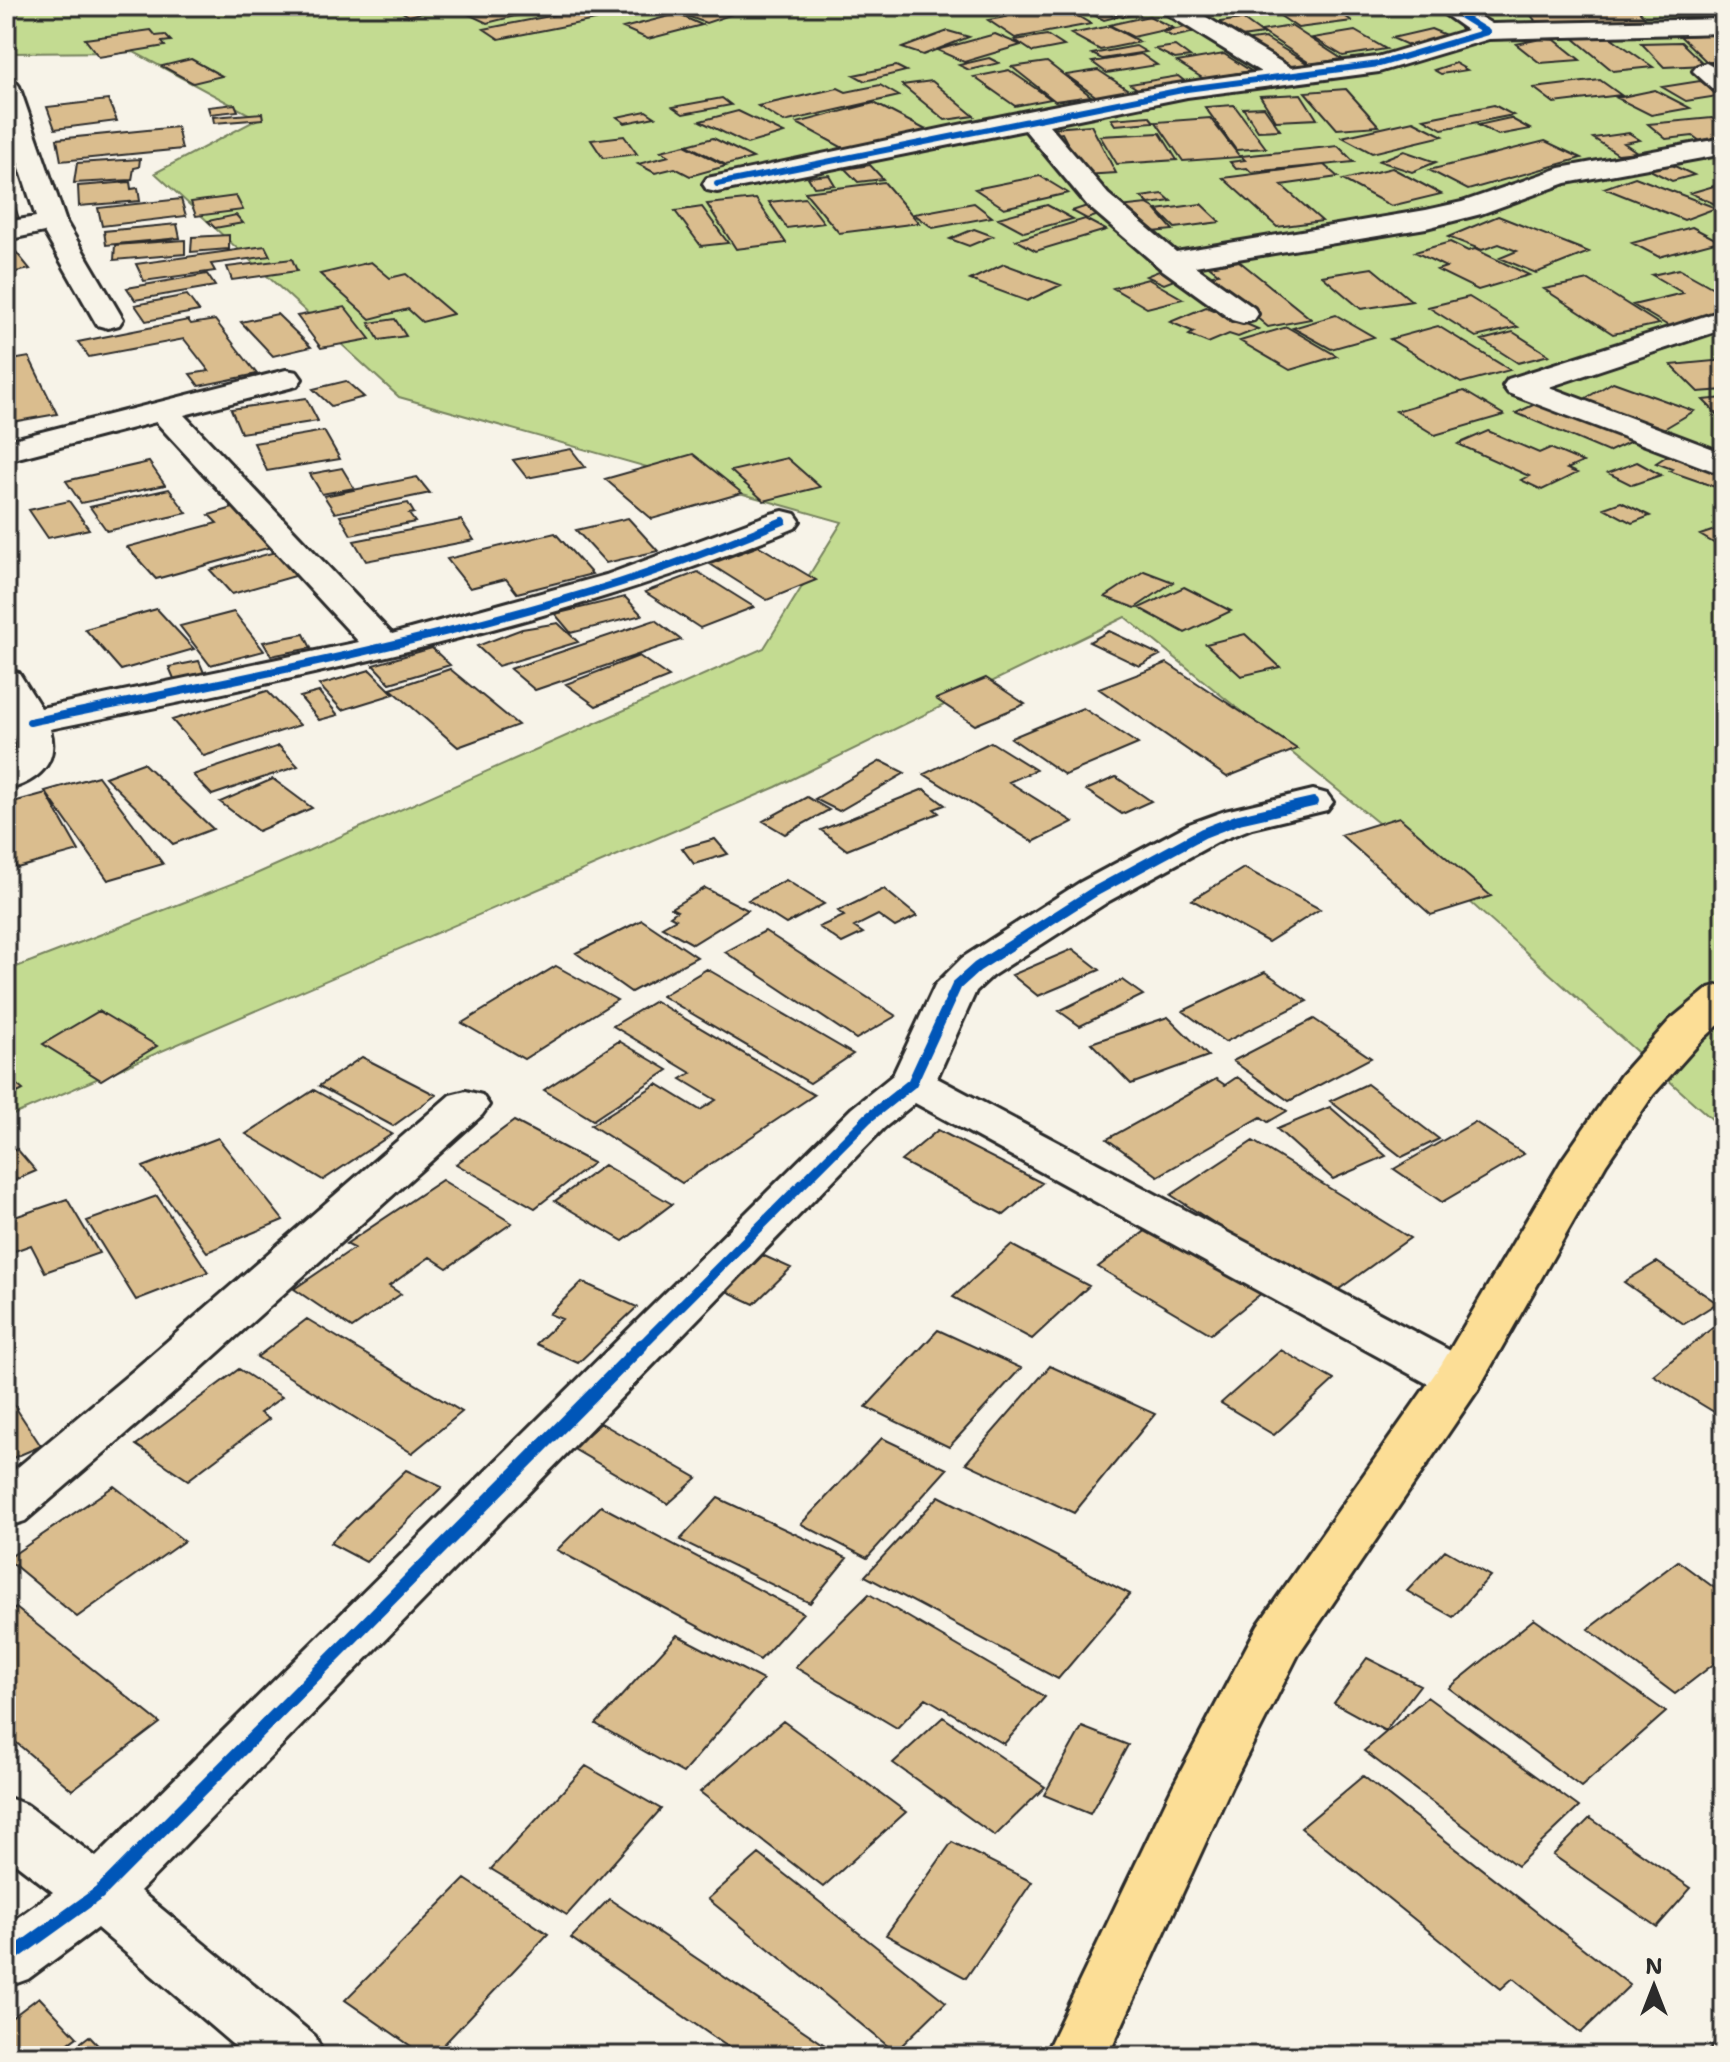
<svg xmlns="http://www.w3.org/2000/svg" width="1730" height="2062" font-family="'Shantell Sans',sans-serif">
<rect width="100%" height="100%" fill="#f7f3e8"/>
<filter id="ink" filterUnits="userSpaceOnUse"><feTurbulence type="fractalNoise" baseFrequency=".0125" numOctaves="2"/><feDisplacementMap in="SourceGraphic" scale="16" xChannelSelector="R" yChannelSelector="G"/><feConvolveMatrix kernelMatrix="1 2 1 2 8 2 1 2 1" color-interpolation-filters="sRGB"/></filter>
<g filter="url(#ink)">
<path fill="#c3db91" stroke="#77835e" stroke-width="2" d="M6,6H1724V1130L1420,857L1125,617L776,787L6,1118V971L247,878L764,648L842,522L399,397L155,173L258,119L134,52L6,53Z"/>
<path fill="#dabd8e" stroke="#2b2b2b" stroke-width="2" d="M392,6H444L446,7L409,16Z
M451,6H524L535,11L487,23Z
M539,6H585L553,13Z
M706,6L730,15L706,23L682,14Z
M1026,6H1061L1091,24L1015,38L988,20L1006,17L997,11Z
M1075,6H1093L1116,17L1104,20Z
M1099,6H1159L1163,8L1122,17Z
M1216,6H1253L1262,10L1237,16Z
M1330,6L1352,21L1298,28L1276,13Z
M1355,6H1414L1364,13Z
M1524,6H1635L1647,20L1537,23Z
M580,10L595,20L499,39L484,29Z
M677,14L702,25L648,39L623,28Z
M1149,16L1173,28L1133,37L1109,25Z
M1242,19L1263,34L1234,38L1213,23Z
M1110,26L1140,42L1100,50L1071,34Z
M1190,26L1200,31L1173,37L1163,32Z
M1291,26L1342,59L1311,64L1261,31Z
M1431,29L1458,40L1419,50L1392,38Z
M151,30L156,36L165,35L171,41L162,42L165,46L99,57L85,39Z
M948,31L969,37L923,55L902,48Z
M1355,31L1386,49L1343,56L1313,38Z
M995,34L1021,45L964,62L937,50Z
M1606,34L1653,67L1613,71L1572,37Z
M1719,34L1724,39V62H1707L1680,36Z
M1047,35L1064,46L1033,52L1015,40Z
M1265,38L1310,65L1280,70L1236,42Z
M1541,39L1555,40L1580,60L1540,63L1516,44Z
M1681,42L1705,65L1664,67L1641,43Z
M1136,46L1146,52L1102,59L1092,54Z
M1175,46L1190,57L1175,59L1155,49Z
M1141,54L1157,65L1107,73L1092,62Z
M1224,54L1251,71L1204,79L1177,62Z
M989,58L999,63L969,70L959,65Z
M191,59L222,76L193,83L162,66Z
M1047,62L1091,96L1055,101L1012,67Z
M1455,63L1467,70L1441,74L1434,70Z
M896,66L906,71L865,81L854,75Z
M1009,70L1051,99L1015,106L974,77Z
M1098,70L1130,91L1097,97L1066,75Z
M1178,76L1187,83L1139,90L1130,84Z
M1600,80L1621,95L1554,103L1534,88Z
M932,81L974,116L945,120L902,85Z
M1700,81L1724,95L1686,101L1662,87Z
M880,85L899,96L784,122L758,106L838,88L846,92Z
M1346,89L1379,126L1337,129L1305,92Z
M1655,90L1690,108L1651,115L1617,98Z
M1301,94L1317,119L1276,121L1260,96Z
M722,98L731,105L683,114L673,107Z
M108,100L117,121L55,129L47,107Z
M874,103L932,133L854,154L797,123Z
M235,104L238,111L210,114L208,107Z
M1234,105L1266,148L1236,150L1205,107Z
M1494,105L1513,115L1442,129L1424,119Z
M1264,107L1280,130L1258,131L1243,108Z
M646,111L655,117L625,123L617,117Z
M738,111L784,133L747,144L700,121Z
M262,113L263,119L214,123L213,117Z
M1149,116L1154,122L1115,125L1111,119Z
M1210,118L1240,157L1183,161L1156,122Z
M1510,118L1530,129L1498,135L1478,125Z
M1712,118L1724,128V139L1700,141L1693,136L1666,139L1648,124Z
M1413,121L1443,136L1372,153L1342,137Z
M1091,125L1116,173L1084,175L1062,133L1056,134L1053,128Z
M177,127L182,149L61,161L57,139Z
M1160,133L1177,160L1117,164L1100,136Z
M1629,133L1640,140L1624,143L1637,152L1618,154L1593,138Z
M624,136L637,154L603,158L591,140Z
M713,138L753,158L726,165L687,145Z
M1545,141L1581,158L1468,190L1429,170Z
M685,145L726,166L690,176L675,168L655,173L638,164L669,156L661,151Z
M1338,146L1354,162L1251,172L1247,168L1236,169L1230,162L1245,160L1241,156Z
M1404,151L1436,162L1412,172L1379,161Z
M140,159L139,167L134,168L132,180L74,183L77,163Z
M1670,164L1694,175L1672,181L1648,169Z
M870,165L883,179L858,182L845,169Z
M1324,165L1338,177L1281,185L1322,221L1277,227L1223,178Z
M1392,168L1441,194L1391,206L1343,180Z
M829,175L835,185L814,187L808,177Z
M1040,176L1068,193L1004,208L975,189Z
M1635,177L1716,208L1684,220L1604,188Z
M130,182L131,189L138,188L140,201L79,206L78,186Z
M884,182L919,223L839,233L805,192Z
M1724,183V208L1690,193Z
M6,192L8,197H12L19,219L6,220Z
M1163,194L1171,201L1149,204L1141,197Z
M236,196L243,210L196,216L191,202Z
M805,198L824,223L787,228L769,202Z
M181,199L186,216L102,226L98,208Z
M756,199L786,243L736,249L707,204Z
M974,203L992,217L933,228L914,214Z
M1093,204L1108,212L1087,219L1072,211Z
M1147,204L1154,208L1173,230L1142,233L1119,207Z
M1201,204L1220,222L1175,228L1157,210Z
M1047,205L1073,219L1024,232L998,218Z
M702,207L728,243L701,246L675,211Z
M236,215L243,223L215,228L208,221Z
M1498,216L1589,252L1536,273L1500,258L1517,251L1499,244L1482,250L1448,237Z
M1085,219L1106,230L1036,251L1016,240Z
M177,224L180,238L106,245L104,231Z
M1692,227L1719,241L1659,257L1632,243Z
M974,229L993,236L969,246L950,239Z
M229,235V249L191,252L192,237Z
M185,240V254L114,260L115,245Z
M1450,242L1468,251L1475,249L1529,275L1478,290L1437,270L1446,267L1415,252Z
M265,246L270,256L211,264L215,271L144,281L136,264Z
M16,252L30,269L6,274V254Z
M292,259L297,271L232,280L227,267Z
M1239,261L1311,319L1268,327L1207,276L1219,274L1209,266Z
M371,262L390,278L406,274L453,314L422,322L408,309L370,319L320,274Z
M1004,264L1061,285L1027,301L970,280Z
M1372,268L1412,301L1361,309L1322,276Z
M1164,269L1182,277L1164,284L1146,276Z
M1679,269L1724,294V315L1672,328L1633,305L1683,293L1652,275Z
M207,274L215,286L135,300L127,288Z
M1148,279L1183,299L1147,308L1113,288Z
M1589,280L1659,324L1613,334L1544,289Z
M187,295L199,311L146,321L135,305Z
M1469,297L1518,327L1476,337L1428,307Z
M345,307L370,339L321,348L297,316Z
M1206,307L1258,329L1238,337L1229,334L1208,343L1189,335L1194,332L1170,322Z
M277,314L311,347L273,356L241,322Z
M1336,315L1374,337L1331,349L1293,328Z
M395,319L406,336L379,340L369,323Z
M188,320L191,324L215,320L257,374L199,386L190,374L209,371L184,339L89,357L78,342Z
M1438,326L1510,370L1461,383L1390,339Z
M1287,327L1337,356L1290,370L1240,341Z
M1513,332L1549,355L1518,363L1482,340Z
M29,357L57,414L6,423V361Z
M1724,360V390L1698,392L1671,365Z
M346,381L364,397L331,406L313,389Z
M1613,382L1694,411L1662,430L1581,401Z
M1464,391L1504,415L1435,435L1396,411Z
M306,398L318,421L241,433L231,409Z
M1724,398V421L1703,400Z
M1546,399L1638,438L1608,452L1516,413Z
M324,431L340,459L267,471L254,443Z
M1488,431L1539,453L1550,448L1583,462L1567,469L1577,473L1542,490L1521,480L1529,476L1458,444Z
M571,449L585,467L527,478L513,460Z
M693,454L742,493L652,519L605,479Z
M1670,454L1724,471V490L1669,471L1672,469L1656,463Z
M787,458L820,487L764,501L731,471Z
M149,462L165,485L81,503L66,481Z
M1637,462L1661,475L1632,485L1608,473Z
M342,468L354,488L322,494L310,474Z
M417,477L430,493L335,513L324,496Z
M169,489L187,513L107,531L90,507Z
M69,501L89,529L48,538L29,510Z
M1621,502L1650,516L1632,523L1604,508Z
M408,503L414,513L409,514L415,522L351,535L340,516Z
M240,506L278,545L156,579L127,547L217,523L209,515Z
M628,518L658,551L606,563L576,530Z
M461,520L474,540L366,561L354,541Z
M1724,527V549L1700,535Z
M555,533L592,574L517,593L506,579L470,588L447,559Z
M759,546L816,580L767,600L710,564Z
M286,549L309,572L232,594L210,570Z
M1144,571L1173,582L1135,608L1105,597Z
M698,572L754,607L700,628L645,592Z
M1184,587L1231,611L1185,633L1139,608Z
M625,597L642,615L571,633L555,614Z
M157,609L194,649L121,670L85,629Z
M234,612L264,651L210,665L180,626Z
M655,620L681,640L535,690L510,669Z
M558,623L578,642L498,666L477,646L522,629Z
M1109,631L1160,655L1139,666L1089,642Z
M304,634L311,648L271,656L263,642Z
M1245,634L1280,667L1241,676L1206,644Z
M432,648L450,665L390,683L373,665Z
M639,656L669,677L596,706L566,684Z
M199,661L205,675L175,681L169,667Z
M1167,663L1297,749L1227,777L1099,689Z
M450,669L518,725L458,747L391,689Z
M370,670L394,694L342,710L319,685Z
M986,678L1025,704L975,725L936,699Z
M267,691L300,725L204,756L172,720Z
M319,692L338,715L319,720L300,697Z
M1083,708L1138,744L1065,775L1011,738Z
M991,742L1036,770L1009,782L1073,822L1033,842L924,774Z
M279,746L298,766L212,795L193,775Z
M881,761L905,773L839,811L815,799Z
M143,763L213,829L173,844L105,777Z
M98,776L163,864L108,880L45,791Z
M1116,777L1151,801L1122,814L1086,790Z
M273,779L312,808L258,831L220,802Z
M924,789L945,805L934,809L939,813L847,850L821,830Z
M46,793L79,851L17,868L6,847V804Z
M807,797L829,810L785,834L763,821Z
M1399,817L1491,896L1431,915L1341,835Z
M715,839L728,854L694,864L682,848Z
M1244,868L1320,909L1268,942L1192,900Z
M786,880L824,904L786,924L748,900Z
M705,888L748,910L693,944L662,927L676,919L670,916L677,911L671,908Z
M884,889L917,916L895,927L878,915L854,927L863,933L842,943L819,927L844,916L838,911Z
M642,920L697,957L631,992L576,953Z
M765,931L896,1016L856,1039L725,952Z
M1073,949L1100,970L1038,996L1012,975Z
M556,966L617,1000L524,1059L462,1023Z
M707,969L853,1054L810,1083L662,996Z
M1265,972L1307,1001L1225,1042L1183,1011Z
M1122,980L1143,995L1080,1026L1059,1011Z
M655,1001L814,1095L682,1183L591,1125L657,1084L700,1110L716,1100L681,1079L691,1073L613,1026Z
M99,1011L157,1046L101,1080L43,1044Z
M1168,1017L1208,1056L1131,1084L1091,1043Z
M1314,1019L1371,1058L1289,1101L1233,1061Z
M619,1041L668,1070L593,1120L544,1090Z
M362,1057L436,1095L393,1126L319,1086Z
M6,1076L23,1090L6,1099Z
M1237,1077L1287,1111L1268,1122L1261,1117L1158,1176L1107,1139L1216,1079L1225,1085Z
M1367,1084L1439,1139L1402,1157L1330,1101Z
M314,1090L392,1134L323,1180L246,1134Z
M1330,1107L1386,1156L1333,1179L1277,1129Z
M514,1121L593,1163L535,1208L456,1164Z
M1475,1122L1524,1154L1442,1202L1394,1169Z
M938,1130L1042,1183L1004,1215L901,1161Z
M218,1138L283,1220L207,1252L143,1167Z
M1253,1141L1410,1238L1328,1297L1171,1195Z
M17,1149L36,1171L6,1184V1154Z
M604,1165L672,1204L623,1241L555,1201Z
M442,1180L512,1223L447,1268L430,1257L389,1286L401,1294L352,1328L294,1289L354,1248L346,1244Z
M157,1196L208,1272L136,1300L87,1221Z
M67,1199L99,1253L45,1272L31,1245L6,1254V1220Z
M1156,1223L1268,1288L1211,1334L1098,1267Z
M1011,1245L1089,1286L1032,1339L953,1297Z
M762,1255L791,1268L754,1304L724,1290Z
M1657,1262L1717,1303L1684,1324L1624,1282Z
M582,1282L637,1307L578,1363L536,1344L562,1319L549,1314Z
M307,1319L462,1412L412,1453L257,1357Z
M1715,1326L1724,1331V1418L1653,1375Z
M938,1330L1021,1368L949,1447L866,1407Z
M1281,1350L1334,1380L1274,1435L1221,1403Z
M1050,1366L1155,1414L1074,1513L966,1463Z
M239,1369L282,1397L260,1413L269,1419L188,1480L136,1445Z
M6,1393L41,1446L6,1461Z
M601,1423L697,1478L668,1504L572,1448Z
M882,1438L947,1469L867,1558L801,1524Z
M406,1470L442,1487L366,1562L330,1543Z
M114,1486L184,1541L77,1617L7,1559Z
M939,1496L1130,1594L1058,1679L865,1576Z
M718,1498L847,1558L810,1603L680,1540Z
M601,1506L803,1613L760,1660L557,1550Z
M1445,1550L1490,1576L1453,1617L1407,1591Z
M1678,1561L1724,1595V1656L1675,1694L1588,1629Z
M869,1594L1045,1697L1004,1744L926,1698L897,1728L795,1667Z
M16,1608L160,1723L72,1790L6,1734V1615Z
M1534,1619L1666,1712L1581,1787L1449,1688Z
M677,1635L763,1680L683,1773L596,1724Z
M1367,1658L1420,1685L1385,1731L1334,1703Z
M1427,1697L1579,1807L1517,1866L1364,1751Z
M943,1717L1045,1787L995,1836L893,1763Z
M783,1721L906,1812L823,1887L700,1792Z
M1082,1727L1128,1745L1090,1814L1044,1795Z
M586,1766L661,1809L567,1915L491,1869Z
M1363,1776L1630,1985L1581,2033L1513,1978L1501,1989L1301,1828Z
M1590,1818L1691,1888L1657,1927L1553,1855Z
M952,1842L1032,1882L966,1978L886,1935Z
M759,1854L946,2002L895,2052L708,1899Z
M465,1879L548,1934L433,2056H425L345,2000Z
M609,1899L841,2056H741L571,1938Z
M39,1997L77,2037L51,2056H6V2022Z
M1724,2027V2056H1706Z
M89,2036L108,2056H63Z"/>
<g fill="none" stroke-linecap="round" stroke-linejoin="round">
<defs>
<path id="minor" d="M1159,6H1188L1291,68L1377,57L1467,30L1433,6H1462L1492,24L1724,19V33L1489,39L1379,72L1187,97L1049,125L1108,194L1176,252L1426,210L1462,202L1560,168L1724,138V154L1566,183L1481,214L1426,228L1195,266L1254,308L1258,314L1254,320L1243,323L1232,320L1160,268L1088,206L1025,130L717,192L707,190L703,184L707,178L717,176C898,139 1078,95 1261,72L1162,11Z
M1706,63L1724,73V94L1715,91L1693,71L1697,66Z
M6,78L15,81L19,86L66,222L123,319L119,325L108,328L97,325L44,232L6,240V222L36,217L6,125Z
M1724,310V329L1549,387L1724,453V475L1508,393L1503,386L1508,379Z
M286,370L297,372L302,379L297,386L184,415L392,634L606,575L771,514L783,511L795,514L800,521L795,528C552,628 306,676 50,729C60,764 37,782 6,790V763C24,752 11,731 7,716C3,702 6,684 6,670L19,673L41,708L359,642L156,422L6,461V441Z
M1313,790L1327,794L1333,802L1327,810L1252,828L1217,842L1109,901L992,976L976,991L937,1078L1477,1365L1484,1378L1477,1391L1459,1396L1441,1391L915,1103L884,1128L140,1891L315,2036L324,2056H246L97,1928L28,1979L6,1987V1926L53,1892L6,1856V1797L27,1805L96,1857L852,1108L893,1075L935,985L962,958L1079,883L1189,824L1225,811Z
M466,1091L482,1095L489,1105L482,1115L169,1397L25,1521L6,1527V1477L133,1371L450,1095Z"/>
<path id="major" d="M1724,984V1020L1702,1040L1653,1095L1606,1164L1477,1391L1299,1653L1231,1787L1108,2056H1044L1173,1786L1258,1625L1441,1365L1562,1160L1621,1075L1670,1020L1709,988Z"/>
</defs>
<use href="#minor" stroke="#2b2b2b" stroke-width="6"/>
<use href="#major" stroke="#2b2b2b" stroke-width="6"/>
<use href="#minor" fill="#f7f3e8" fill-rule="evenodd"/>
<use href="#major" fill="#fcde96" fill-rule="evenodd"/>
<defs>
<path id="cycleway-far3" d="M717,184L1187,89L1379,64L1487,32L1445,6"/>
<path id="cycleway-far2" d="M30,722C228,681 426,644 619,583C675,565 729,543 783,521"/>
<path id="cycleway-far1" d="M640,1347L868,1118L912,1083L957,985L977,967L1094,892L1203,833L1239,819L1313,802"/>
<path id="cycleway" d="M6,1960L99,1893L642,1345"/>
</defs>
<use href="#cycleway-far3" stroke="#f7f3e8" stroke-width="9"/>
<use href="#cycleway-far2" stroke="#f7f3e8" stroke-width="12"/>
<use href="#cycleway-far1" stroke="#f7f3e8" stroke-width="15"/>
<use href="#cycleway" stroke="#f7f3e8" stroke-width="18"/>
<use href="#cycleway-far3" stroke="#0057b8" stroke-width="6"/>
<use href="#cycleway-far2" stroke="#0057b8" stroke-width="8"/>
<use href="#cycleway-far1" stroke="#0057b8" stroke-width="10"/>
<use href="#cycleway" stroke="#0057b8" stroke-width="13"/>
</g>
</g>
<rect width="1730" height="2062" fill="none" stroke="#f7f3e8" stroke-width="32"/>
<rect x="16" y="16" width="1698" height="2030" fill="none" stroke="#2b2b2b" stroke-width="3" filter="url(#ink)"/>
<g transform="translate(1654 1986)" stroke="#f7f3e8" stroke-width="6" paint-order="stroke">
<path d="M0-6L14 30L0 20L-14 30Z" fill="#2b2b2b"/>
<text y="-12" font-size="22" font-weight="bold" text-anchor="middle" fill="#2b2b2b">N</text>
</g>
</svg>
